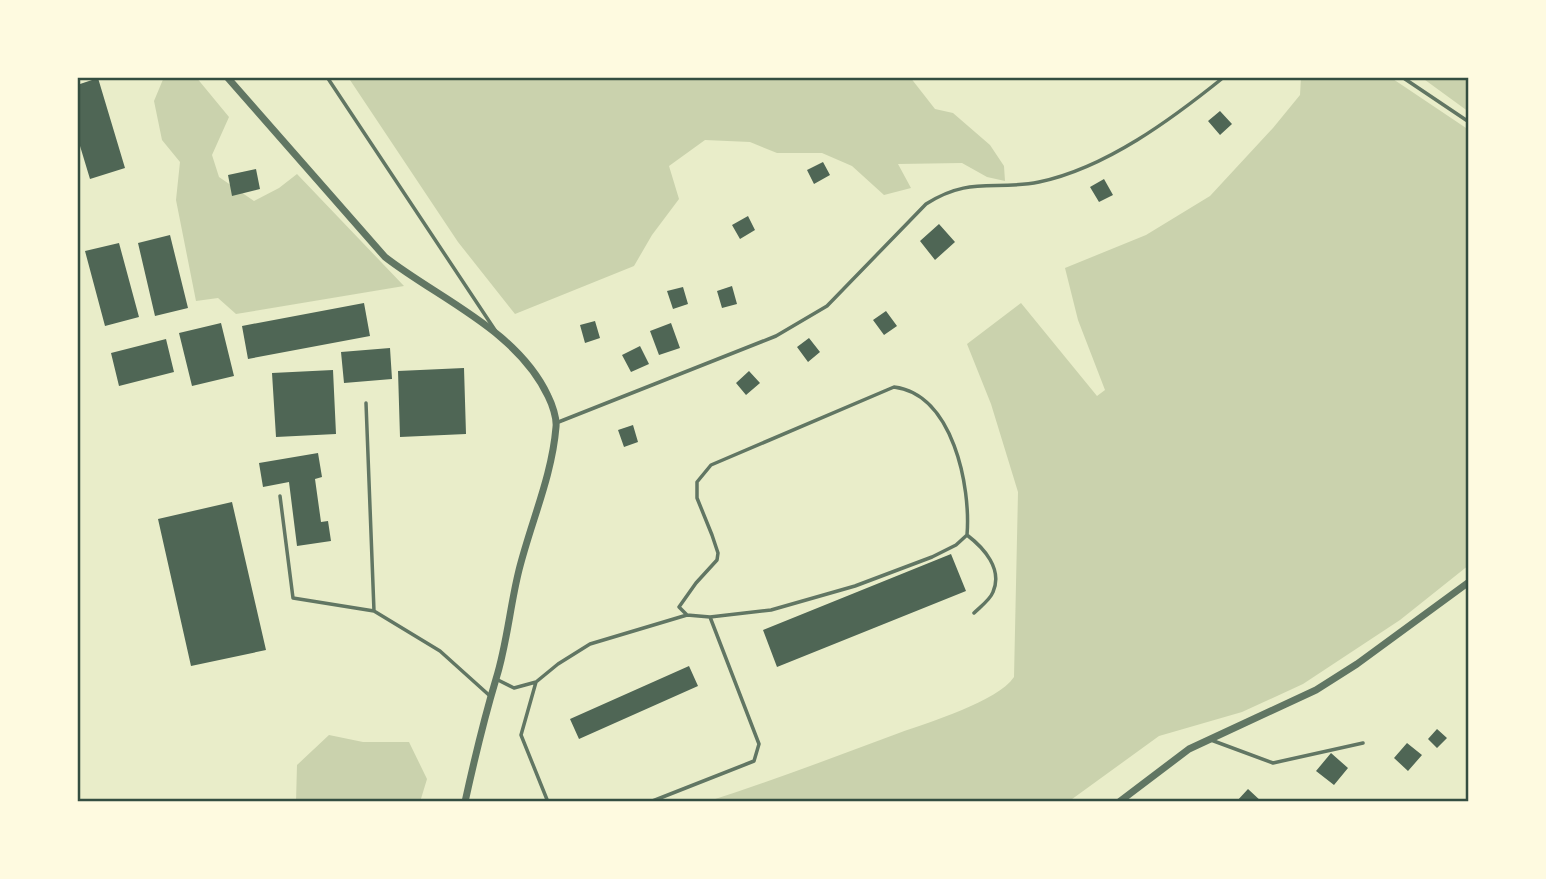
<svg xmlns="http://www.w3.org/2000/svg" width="1546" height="879" font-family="'PT Sans Narrow',sans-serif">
<rect width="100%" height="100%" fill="#e9edc9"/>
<path fill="#cad2ad" d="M164,77H196L229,117L212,155L219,177L254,201L279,188L297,174L404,286L236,314L218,298L196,301L176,200L180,162L162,140L154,101Z
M348,77H910L935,109L953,113L990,145L1004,166L1005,181L987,177L962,163L898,164L911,188L884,195L852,166L822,153H777L750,142L705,140L669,166L679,199L652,235L634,266L515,314L458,242Z
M1301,77H1390L1469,130V565L1400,620L1303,684L1242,712L1159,736L1068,802H706C771,781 835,757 899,733C929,722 997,702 1014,677L1018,492L991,404L967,344L1021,303L1097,396L1105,390L1078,320L1065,268L1146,235L1210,196L1273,128L1300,95Z
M1421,77H1469V112Z
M329,735L363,742H409L427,779L420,802H296L297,765Z"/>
<path fill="#4f6655" d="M98,78L125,168L90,179L77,136V85Z
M1220,111L1232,124L1220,135L1208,121Z
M823,162L830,175L814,184L807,170Z
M256,169L260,189L232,196L228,175Z
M1104,179L1113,195L1099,202L1090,187Z
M748,216L755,230L740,239L732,225Z
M939,224L955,242L935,260L920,241Z
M170,235L188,308L155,316L138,243Z
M119,243L139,317L105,326L85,251Z
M732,286L737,304L722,308L717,291Z
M683,287L688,304L673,309L667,291Z
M364,303L370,336L248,359L242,326Z
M886,311L897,326L884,335L873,320Z
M595,321L600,338L585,343L580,325Z
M221,323L234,376L192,386L179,333Z
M671,323L680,348L659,355L650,331Z
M809,338L820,352L808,362L797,347Z
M166,339L174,372L119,386L111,353Z
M640,346L649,364L631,372L622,355Z
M390,348L392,379L344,383L341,352Z
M464,368L466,434L400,437L398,371Z
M333,370L336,434L276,437L272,373Z
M749,371L760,383L746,395L736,383Z
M633,425L638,442L624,447L618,430Z
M318,453L322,477L315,479L321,522L328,521L331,541L297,546L289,482L263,487L259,463Z
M232,502L266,650L191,666L158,519Z
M951,554L966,591L777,667L763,630Z
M689,666L698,686L579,739L570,719Z
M1437,729L1447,738L1437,748L1428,739Z
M1407,743L1422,755L1408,771L1394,758Z
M1331,753L1348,768L1334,785L1316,771Z
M1248,789L1262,802H1236Z"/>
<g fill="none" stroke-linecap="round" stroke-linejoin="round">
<path stroke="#617663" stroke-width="3.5" d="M327,77L495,330
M1402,77L1469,122
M366,403L374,611L440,651L490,696
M556,423L776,336L827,306L926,204C970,176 993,191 1039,182C1106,168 1172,119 1224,77
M280,496L293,598L374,611
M967,535C984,548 1003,569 993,592C990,600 980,607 974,613
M496,679L514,688L536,682L521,735L548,802
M536,682L558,664L590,644L687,615L710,617L771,610L855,586L932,557L956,545L967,535C971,487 953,394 894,387L711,465L697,482V498L712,535L718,553L717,560L696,583L679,607L687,615
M1211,740L1273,763L1363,743
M650,802L754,761L759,744L710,617"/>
<path stroke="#617663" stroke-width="7" d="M227,77L385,257C439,299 517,330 548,396C552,404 557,418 556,427C552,476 531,522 519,570C510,606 507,644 496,679C484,719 474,761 465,802
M1119,802L1189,749L1316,690L1357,664L1469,582"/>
</g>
<rect width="1546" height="879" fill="none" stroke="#fefae0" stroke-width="158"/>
<rect x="79" y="79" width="1388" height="721" fill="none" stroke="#344e41" stroke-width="2.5"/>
</svg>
